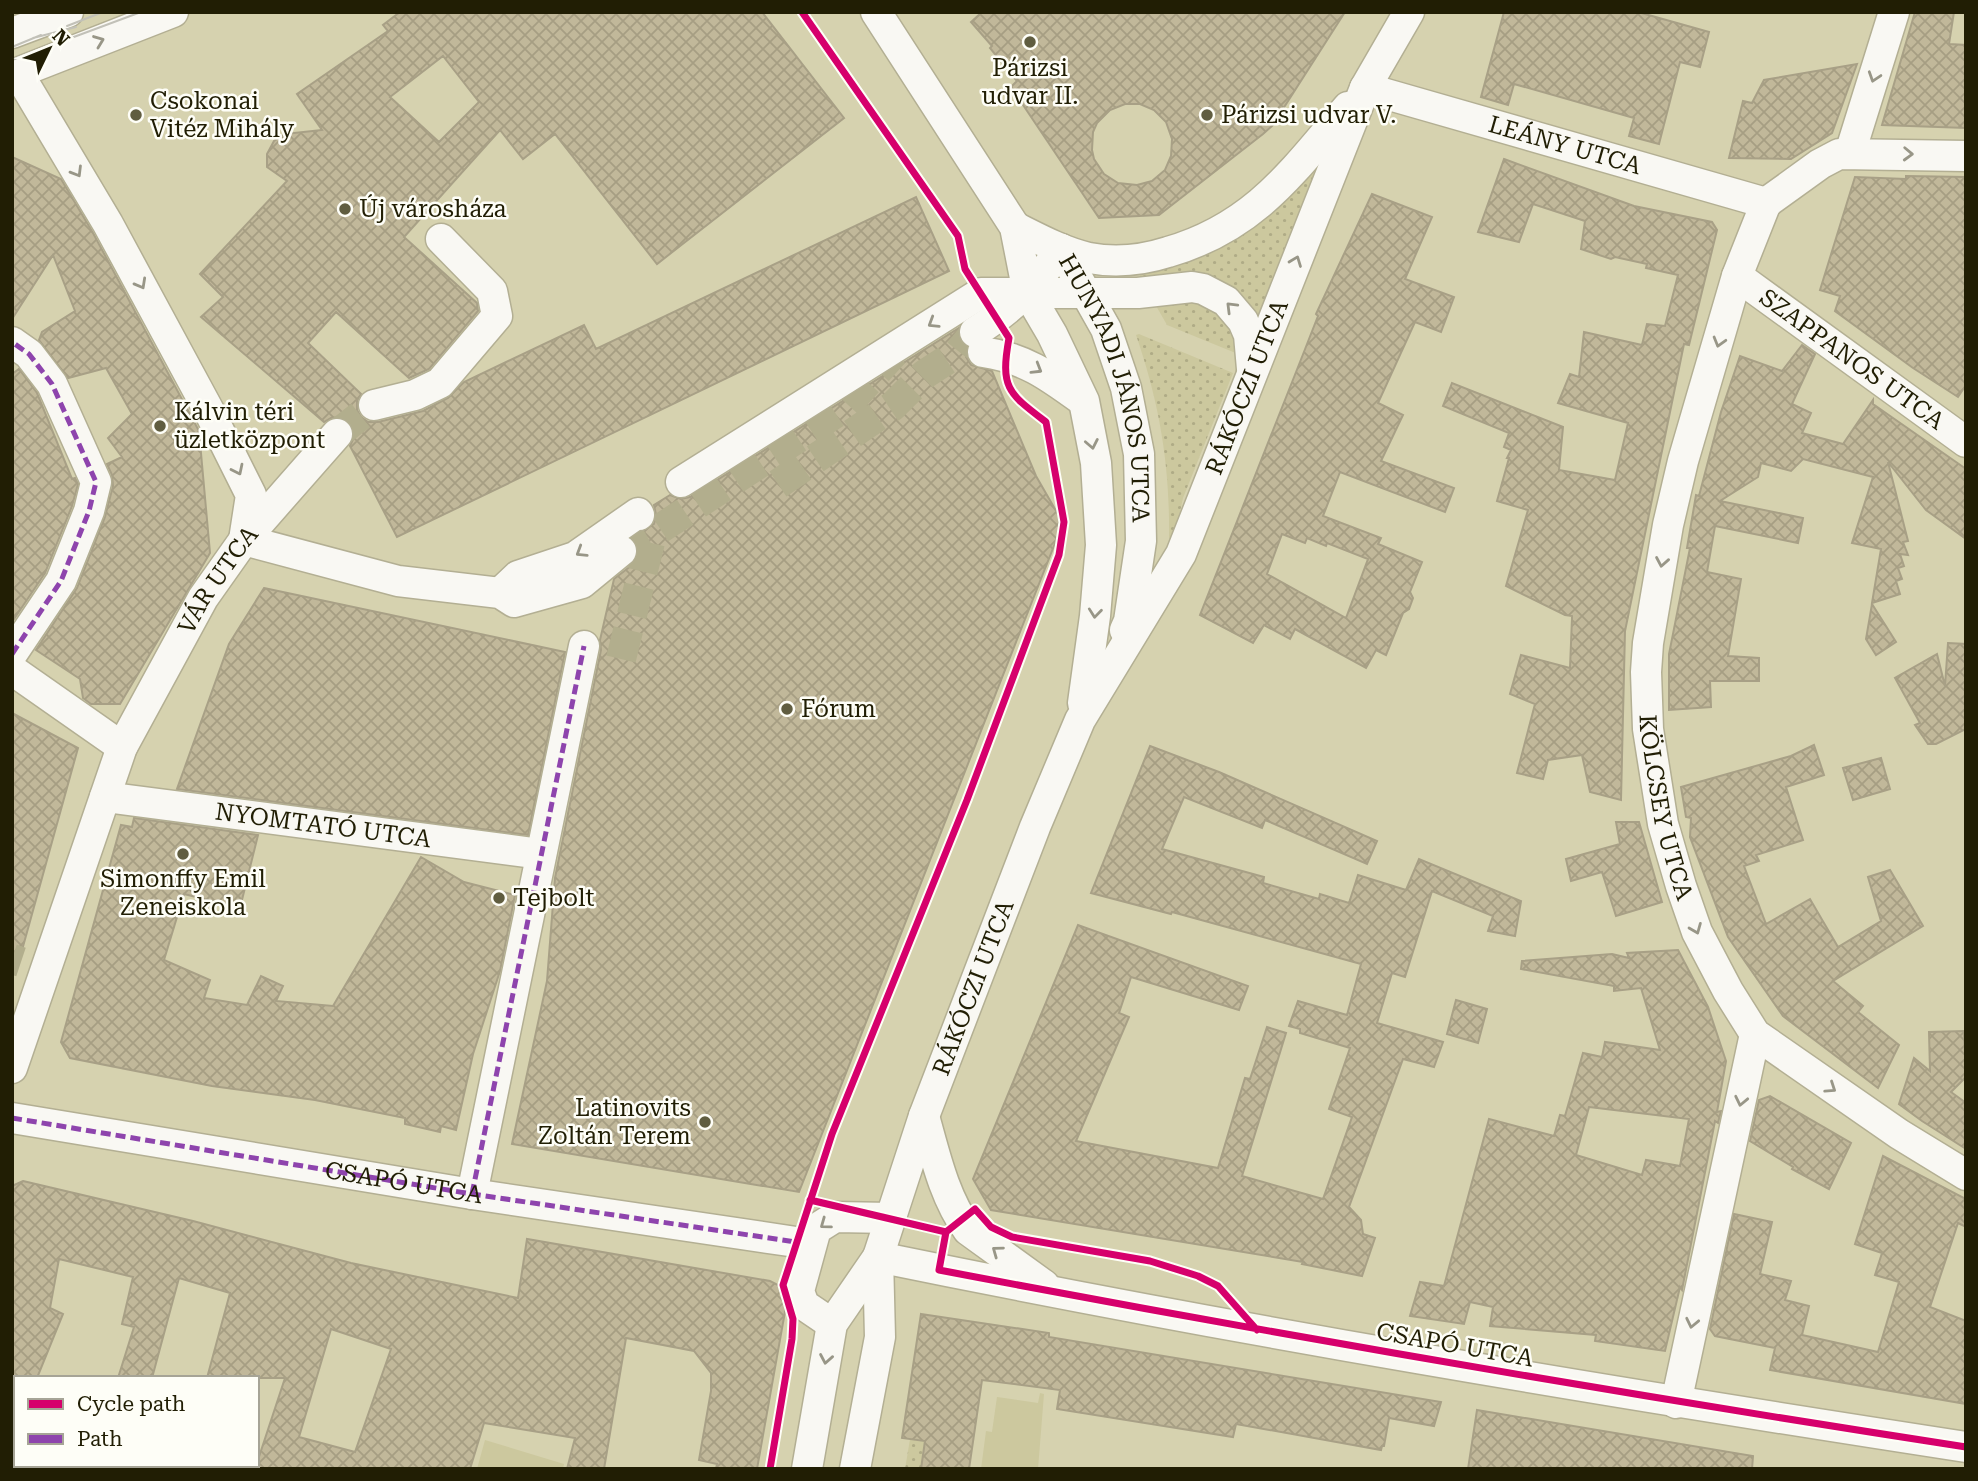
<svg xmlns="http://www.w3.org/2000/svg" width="1978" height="1481" font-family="'Roboto Serif',serif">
<defs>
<pattern id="grass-dots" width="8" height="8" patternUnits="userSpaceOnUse" patternTransform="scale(1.75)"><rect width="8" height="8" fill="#ccc89e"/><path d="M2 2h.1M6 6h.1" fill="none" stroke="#afab86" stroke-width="1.8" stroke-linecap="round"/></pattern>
<pattern id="building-cross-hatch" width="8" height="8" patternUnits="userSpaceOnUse" patternTransform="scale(1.75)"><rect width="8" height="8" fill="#c1b89a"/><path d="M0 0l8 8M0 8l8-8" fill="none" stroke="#a69e83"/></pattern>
</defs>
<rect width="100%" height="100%" fill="#d6d2af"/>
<path fill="url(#grass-dots)" d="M1315,166L1318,170L1258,319L1142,281L1139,273C1197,261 1239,245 1283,203C1295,192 1303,176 1315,166Z
M1184,299L1208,303L1234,330L1238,354L1167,325L1155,304Z
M1139,334L1233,373L1183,498L1174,540L1171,542L1169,539C1170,466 1160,405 1136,335Z
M910,1439L925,1441L921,1469H905Z"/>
<path fill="#ccc89e" d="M1040,1393L1044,1394L1038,1469H981L986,1431L992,1432L997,1397L1038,1403Z
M485,1440L564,1464L563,1469H477Z"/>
<path fill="url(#building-cross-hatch)" stroke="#a8a086" stroke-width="2" fill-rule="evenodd" d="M400,12H762L844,118L657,264L555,134L523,159L500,130L404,237L477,303L478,311L429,369L409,378L336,312L308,343L361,394L357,401V410L361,417L368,422H378L423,411L448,398L464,382L584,325L596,349L916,197L949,271L397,537L350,446L354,437V429L349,421L340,417L331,418L324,422L201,317L223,297L200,274L287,181L267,167V154L274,141L285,134L322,130L297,94L388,31L383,25ZM443,56L479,102L439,142L390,97Z
M982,12H1345L1272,126L1263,134L1159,215L1099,218L1011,87L1017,81L990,48L992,46L971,22ZM1125,104H1140L1154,110L1166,122L1172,139L1171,156L1165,170L1152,181L1137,185L1118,183L1104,174L1094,159L1092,150L1093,132L1097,123L1110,110Z
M1504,12H1638L1709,32L1700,67L1680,62L1659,144L1629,136L1634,118L1514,84L1508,105L1481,97Z
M1915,12H1954L1949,44L1966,45V128L1882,125Z
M1857,64L1832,133L1791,159L1729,158L1743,101L1752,103L1764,80Z
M12,157L61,179L93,233L199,431L210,553L120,704H91L83,698L80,679L36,650L77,588L105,517L113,486L112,475L107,464L122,457L108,438L132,414L106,368L68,378L39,340L42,332L75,311L53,255L12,319Z
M1504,159L1634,206L1712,222L1717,230L1689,345L1684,344L1625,631L1621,800L1590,792L1582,755L1548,760L1543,779L1517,773L1535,704L1510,694L1521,655L1570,668L1572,618V616L1565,615L1506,586L1528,510L1497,501L1509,458H1507L1511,450L1504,447L1509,433L1443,406L1452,383L1563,427L1559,470L1615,480L1628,423L1558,403L1570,374L1579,377L1584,332L1642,345L1647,324L1665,326L1678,275L1646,268L1647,264L1615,257L1611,259L1581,249L1585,221L1533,204L1519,242L1478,232Z
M1906,176L1966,177V385L1958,397L1913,368L1835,311L1840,296L1820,290L1855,177L1906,179Z
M1372,194L1432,217L1405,279L1454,297L1441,332L1415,322L1378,403L1403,415L1381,461L1454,488L1445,512L1340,472L1323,516L1381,538L1378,544L1422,562L1410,592L1413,598L1409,609L1403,613L1386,655L1376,650L1366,668L1295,629L1290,639L1264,625L1253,643L1200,615L1300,362L1318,316L1316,314ZM1282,534L1305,543L1307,538L1326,546L1327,543L1368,559L1346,618L1267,574Z
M959,328L960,341L966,347V357L971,365L992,371L1036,476L1063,523L799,1192L512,1144L547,981L555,878L601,650L600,640L614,579L632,565L638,556V547L632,538L654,524L656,515L654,505L670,495L681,499L690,497Z
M1802,345L1815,354L1792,404L1811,413L1802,433L1843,444L1873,400V404L1966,469V539L1926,510L1888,462L1908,541L1903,542L1908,555L1900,554L1904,566L1898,568L1902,579L1896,581L1900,594L1872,603L1881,549L1852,543L1873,477L1803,459L1791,471L1761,463L1758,477L1720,501L1803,518L1798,543L1715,526L1707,572L1741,579L1728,656L1759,658V681H1710L1711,707L1669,710V654L1690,548H1687L1696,495L1699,496L1721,412L1740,356L1782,371Z
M19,369L37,393L72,479L75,478L78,484L72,506L45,573L12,622V374Z
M264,588L565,652L528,835L177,789L229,644Z
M1872,604L1896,642L1876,655L1866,639Z
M1948,643L1966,644V729L1936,744H1928L1915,725L1920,723L1895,678L1937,654L1945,686Z
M12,713L78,748L19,961H12Z
M1814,745L1824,775L1786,787L1803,840L1756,855L1759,861L1744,866L1766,924L1810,899L1838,947L1881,921L1868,877L1890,870L1923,926L1833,981L1863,1006L1858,1012L1899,1045L1878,1088L1783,1016L1728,937L1690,837L1691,818L1686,817L1681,787L1791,756Z
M1150,746L1219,772L1377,841L1367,864L1265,820L1262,828L1184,797L1162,849L1264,877L1263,883L1319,899L1320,894L1349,903L1358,875L1406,890L1419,859L1521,901L1515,936L1488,931L1493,916L1432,891L1405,977L1392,973L1377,1023L1443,1042L1434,1067L1403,1059L1349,1207L1361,1220L1363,1234L1375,1238L1362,1276L1302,1264L1303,1262L991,1210L973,1179L1078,925L1248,986L1239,1010L1131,977L1119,1013L1129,1017L1076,1141L1218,1168L1245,1078L1250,1079L1267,1027L1286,1033L1242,1176L1323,1199L1352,1117L1329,1109L1350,1048L1300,1033V1029L1289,1026L1298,1001L1347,1015L1361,964L1172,912L1171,914L1091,893Z
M1881,758L1890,789L1853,800L1843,768Z
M134,818L258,835L240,908L184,894L164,960L210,980L204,998L247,1005L261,976L283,986L276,1001L333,1006L421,857L464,882L515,895L500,971L473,1054L456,1130L441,1126L440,1132L405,1124V1118L315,1100L212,1086L70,1058L61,1042L121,825L132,827Z
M1616,822H1639L1662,902L1616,916L1602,872L1571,881L1566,859L1620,844Z
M1678,950L1708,1007L1726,1061L1717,1112L1721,1111L1718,1123L1715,1121L1682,1290L1680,1287L1665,1351L1595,1341L1596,1335L1490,1326L1493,1307L1470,1302L1464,1324L1410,1316L1420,1282L1444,1286L1489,1119L1554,1136L1560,1115L1565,1116L1583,1053L1602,1057L1605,1042L1660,1050L1641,988L1614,991V986L1521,969L1522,961L1612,954L1629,958L1627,953ZM1589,1107L1689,1119L1680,1166L1646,1160L1642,1175L1576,1155Z
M1456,1000L1487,1009L1478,1043L1447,1034Z
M1964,1031L1966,1077L1951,1092L1966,1103V1149L1922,1121L1899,1104L1914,1058L1930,1071L1929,1032Z
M1770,1096L1851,1143L1829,1189L1792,1169L1793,1167L1750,1141L1759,1100Z
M1883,1156L1966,1199V1227L1958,1223L1930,1307L1966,1321V1404L1770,1370L1775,1348L1715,1336L1710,1329L1734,1214L1772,1222L1760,1274L1791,1281L1785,1300L1809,1306L1802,1335L1878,1352L1899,1282L1875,1275L1882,1253L1855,1244Z
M23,1181L193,1221L351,1263L518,1298L527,1239L770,1281L778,1285L782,1289L786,1306L757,1469H716L717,1464L699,1460L711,1391V1373L694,1351L626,1338L604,1469H567L575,1438L484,1423L470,1469H255L285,1378H207L230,1293L179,1278L152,1378H118L134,1327L122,1324L133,1277L59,1259L50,1308L63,1314L37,1378H12V1186ZM331,1329L391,1349L355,1452L299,1437Z
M921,1314L1049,1333V1337L1441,1402L1434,1426L1389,1418L1384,1446H1382L1381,1450L1236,1424L1233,1437L1057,1409L1060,1390L982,1380L969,1469H921L925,1441L902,1438Z
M1477,1410L1753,1456L1752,1469H1468Z"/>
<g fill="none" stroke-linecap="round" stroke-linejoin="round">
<path stroke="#b2ae8d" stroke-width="30" stroke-dasharray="30 15" stroke-linecap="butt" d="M337,434L374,405
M778,484L893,406L925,374L959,352L975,332
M621,551L652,534L845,407L894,353
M621,659L652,534
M12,959L21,962"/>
<defs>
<g id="minor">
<path d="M876,12L1015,227L1028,293L1052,334L1084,401L1096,463L1101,545L1095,616L1083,703"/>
<path d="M12,33L68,12"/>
<path d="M18,73L108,224L208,409L251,495L244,540"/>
<path d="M12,75L173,12"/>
<path id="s1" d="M1365,88L1766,203"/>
<path d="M1850,153L1894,12"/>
<path id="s2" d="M1766,203L1737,276L1683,461L1668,525L1648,643L1646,672L1648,729L1663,824L1681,886L1697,932L1728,991L1755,1034L1899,1134L1966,1175"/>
<path d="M1766,203L1820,164L1839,154L1966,156"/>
<path d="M1015,227C1039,239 1063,252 1089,258C1116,263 1143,260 1168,252C1255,227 1293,171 1348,107"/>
<path id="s3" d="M1061,249L1106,329L1126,388L1139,454L1141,541L1129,621L1125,630"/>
<path id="s4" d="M1737,276L1966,442"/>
<path d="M975,332C1015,307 1033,287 1061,249"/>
<path d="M983,352C1025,358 1049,376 1082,400"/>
<path d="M374,405L415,395L440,383L497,316L492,291L441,239"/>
<path d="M681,482L981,293H1138L1192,287L1203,289L1226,301L1243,321L1249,335L1252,369"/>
<path d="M244,540L398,581L500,593L514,602L582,583L621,551"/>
<path d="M500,593L518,576L575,557L638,513L639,515"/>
<path d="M12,654L61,581L89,511L96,482L52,384L29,354L12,342"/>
<path d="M12,670L122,747"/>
<path id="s5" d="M105,797L541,854"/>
<path id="s6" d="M12,1068L122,747L203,598L244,540L337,434"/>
<path d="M924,1116C935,1155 944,1197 968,1230L1044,1285"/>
<path d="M12,1118L472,1194L796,1242"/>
<path d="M472,1194L584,646"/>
<path d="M878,1257C1239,1331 1602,1391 1966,1447"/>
<path d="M832,1324L804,1305L799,1291L816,1229L835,1217L891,1218"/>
<path d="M1676,1403L1755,1034"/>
<path id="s7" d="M807,1469L832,1324L878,1257L924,1116L1035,827L1080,720L1181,554L1365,88L1409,12"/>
<path d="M855,1469L880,1337L878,1257"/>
</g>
</defs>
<use href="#minor" stroke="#b3af93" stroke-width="33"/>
<use href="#minor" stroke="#f9f8f3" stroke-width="30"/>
<path stroke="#c2c1b8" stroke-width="2" d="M67,26L103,12
M33,38L76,27
M12,47L41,35
M12,60L141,12"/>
<g stroke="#8e44ad" stroke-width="5" stroke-dasharray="10 5" stroke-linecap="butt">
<path d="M12,654L61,581L89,511L96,482L52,384L29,354L12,342"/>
<path id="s8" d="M12,1118L472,1194L796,1242"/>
<path d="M472,1194L584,646"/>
</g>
<defs>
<path id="cycleway" d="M810,1200L946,1232
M1257,1330L1218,1286L1198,1276L1150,1261L1012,1237L991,1227L975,1209L946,1232L939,1270C1280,1335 1622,1394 1966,1447
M770,1469L792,1339L793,1319L783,1285L832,1134L967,800L1059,555L1064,522L1046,422C1008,393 1000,388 1009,338L965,269L958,236L802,12"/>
</defs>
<use href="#cycleway" stroke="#fefef7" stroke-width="11"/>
<use href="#cycleway" stroke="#d6006c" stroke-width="7"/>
</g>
<defs><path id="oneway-chevron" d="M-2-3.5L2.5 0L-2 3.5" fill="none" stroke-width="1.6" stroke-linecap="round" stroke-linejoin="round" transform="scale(1.75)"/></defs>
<g stroke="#989687">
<use href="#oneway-chevron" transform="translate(99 41) rotate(-21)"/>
<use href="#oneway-chevron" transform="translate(1874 77) rotate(108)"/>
<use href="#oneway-chevron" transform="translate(1908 154) rotate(2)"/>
<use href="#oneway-chevron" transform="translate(77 172) rotate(59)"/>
<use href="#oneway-chevron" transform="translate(1296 261) rotate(-69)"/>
<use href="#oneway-chevron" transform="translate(141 284) rotate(61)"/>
<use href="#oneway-chevron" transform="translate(1231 307) rotate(-135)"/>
<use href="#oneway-chevron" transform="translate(933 323) rotate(148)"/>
<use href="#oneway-chevron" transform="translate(1719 342) rotate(106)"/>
<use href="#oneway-chevron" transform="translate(1037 369) rotate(31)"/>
<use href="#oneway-chevron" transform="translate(1092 444) rotate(79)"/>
<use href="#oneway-chevron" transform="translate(238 470) rotate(64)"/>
<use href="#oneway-chevron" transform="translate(581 552) rotate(148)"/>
<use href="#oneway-chevron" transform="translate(1662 562) rotate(100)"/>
<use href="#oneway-chevron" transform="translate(1095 613) rotate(96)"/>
<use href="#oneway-chevron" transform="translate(1696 929) rotate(68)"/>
<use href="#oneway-chevron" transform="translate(1831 1088) rotate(34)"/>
<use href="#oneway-chevron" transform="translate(1741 1101) rotate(102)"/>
<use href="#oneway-chevron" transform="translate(825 1224) rotate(144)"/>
<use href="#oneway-chevron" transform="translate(997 1251) rotate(-144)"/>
<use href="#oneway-chevron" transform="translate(1692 1323) rotate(102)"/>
<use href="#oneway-chevron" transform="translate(826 1359) rotate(100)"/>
</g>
<g fill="#605d40" stroke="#fefef7" stroke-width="2.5">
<circle cx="1030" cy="42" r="7"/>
<circle cx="136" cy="115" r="7"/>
<circle cx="1207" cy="115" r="7"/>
<circle cx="345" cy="209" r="7"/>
<circle cx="160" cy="426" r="7"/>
<circle cx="787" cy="709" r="7"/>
<circle cx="183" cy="854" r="7"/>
<circle cx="499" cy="898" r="7"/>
<circle cx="705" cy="1122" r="7"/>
</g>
<g text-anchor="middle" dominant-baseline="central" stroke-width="5" stroke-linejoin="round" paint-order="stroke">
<g font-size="24" fill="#211e04" stroke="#fefef7" text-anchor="start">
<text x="1030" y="68" text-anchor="middle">Párizsi<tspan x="1030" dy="28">udvar II.</tspan></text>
<text x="150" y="101">Csokonai<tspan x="150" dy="28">Vitéz Mihály</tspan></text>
<text x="1221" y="115">Párizsi udvar V.</text>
<text x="359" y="209">Új városháza</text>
<text x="174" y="412">Kálvin téri<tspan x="174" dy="28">üzletközpont</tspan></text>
<text x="801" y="709">Fórum</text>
<text x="183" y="879" text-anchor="middle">Simonffy Emil<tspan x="183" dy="28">Zeneiskola</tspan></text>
<text x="513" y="898">Tejbolt</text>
<text x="691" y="1108" text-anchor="end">Latinovits<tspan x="691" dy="28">Zoltán Terem</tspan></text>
</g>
<g font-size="24" fill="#211e04" stroke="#fefef7">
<text stroke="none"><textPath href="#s1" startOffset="208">LEÁNY UTCA</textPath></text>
<text stroke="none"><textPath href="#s4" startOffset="142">SZAPPANOS UTCA</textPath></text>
<text stroke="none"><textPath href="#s7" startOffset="1176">RÁKÓCZI UTCA</textPath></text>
<text stroke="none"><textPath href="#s3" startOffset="149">HUNYADI JÁNOS UTCA</textPath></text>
<text stroke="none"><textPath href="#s6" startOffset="532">VÁR UTCA</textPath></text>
<text stroke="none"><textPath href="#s2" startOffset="623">KÖLCSEY UTCA</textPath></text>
<text stroke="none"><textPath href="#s5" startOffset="220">NYOMTATÓ UTCA</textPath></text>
<text stroke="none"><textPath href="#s7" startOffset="514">RÁKÓCZI UTCA</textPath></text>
<text stroke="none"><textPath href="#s8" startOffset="397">CSAPÓ UTCA</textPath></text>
<text transform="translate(1455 1345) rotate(10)">CSAPÓ UTCA</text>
</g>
</g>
<rect width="1978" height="1481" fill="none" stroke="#211e04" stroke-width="28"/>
<rect x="14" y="1376" width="245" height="91" fill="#fefef7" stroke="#a6a496" stroke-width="2"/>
<rect x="28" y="1399" width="35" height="10" fill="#d6006c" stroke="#a6a496" stroke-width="2"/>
<text x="77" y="1411" font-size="21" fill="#211e04">Cycle path</text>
<rect x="28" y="1434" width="35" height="10" fill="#8e44ad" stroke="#a6a496" stroke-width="2"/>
<text x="77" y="1446" font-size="21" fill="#211e04">Path</text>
<g transform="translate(49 49) rotate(47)" stroke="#fefef7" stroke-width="5" paint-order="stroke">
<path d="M0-5L12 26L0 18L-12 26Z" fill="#211e04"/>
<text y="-10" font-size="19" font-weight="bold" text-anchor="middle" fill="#211e04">N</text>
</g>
</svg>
